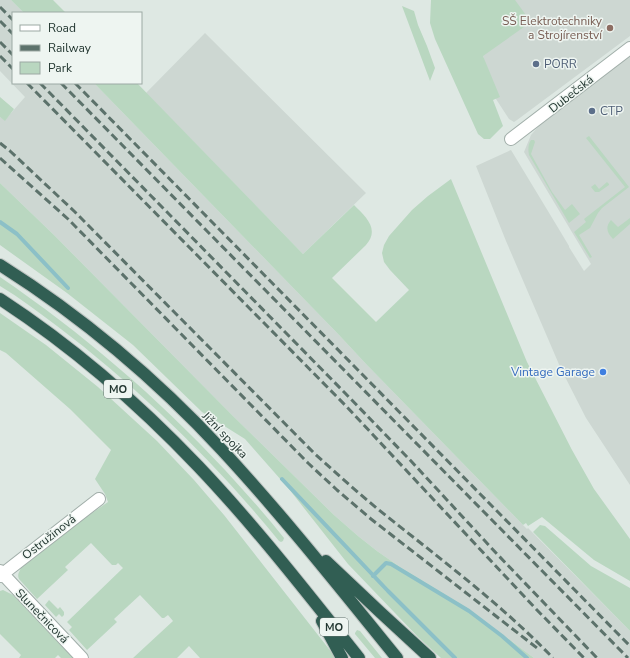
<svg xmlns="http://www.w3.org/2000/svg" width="630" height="658" font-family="'Nunito Sans',sans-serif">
<rect width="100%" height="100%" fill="#dee8e3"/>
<path fill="#cdd7d2" d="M0,0H11L24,13H13V83H94L339,335L366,364L523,525L527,529L528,528L630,631V658H534L469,609L400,567L377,551L358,536L334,515L233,416L54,235L0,183V117L5,120L25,97L0,71Z
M460,0H630V36L517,120L514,122L509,119L496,99L483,56Z
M205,33L366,193L303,254L146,93Z
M630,54V485L586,418L561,369L506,241L476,166L511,150L557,226L569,246V247L584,271L591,264L524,152L531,135L542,122Z"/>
<path fill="#b9d7c0" d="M11,0H53L66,13H24Z
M431,0H515L531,22L483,56L500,97L493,100L503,126L490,139H484L478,134L435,39L430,23Z
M402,6L414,11L418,25L427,46L435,68L430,81Z
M94,83H137L303,254L354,205C366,217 380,229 366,245L332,278L376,322L409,290L390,270L384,262L382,253L384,245L389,236L412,210L428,196L451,179L527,362L572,450L594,489L630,539V581L594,560L542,517L528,526L526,523L523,525L366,364L339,335Z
M0,97L14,109L5,121L0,117Z
M589,136L629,187L602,208L598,213L590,228L579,235L592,257L590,258L574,232L586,222L584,219L625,187L586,138Z
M531,140H534L535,142L531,154L552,192L565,210L572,204L580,214L569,223L529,155C528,150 528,144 531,140Z
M607,182L609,184V185L599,192H595L591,187L595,184L599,189Z
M0,183L54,235L233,416L334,515L358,536L377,551L400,567L469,609L534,658H441L418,637L348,564L289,489L245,439L202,412L133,345L67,293L0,245Z
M630,218V224L613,239C607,233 605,227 611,220L618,227Z
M0,277C82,333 157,397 225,470C245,492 265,514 284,538L283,541L281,542L279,541C214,461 139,388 57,326C38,312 20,298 0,286Z
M0,313L46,345L98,387L157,441L194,480L224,515L336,658H200L189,646L177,658H133L173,621L168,615L164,618H162L140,595L114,619L117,622L87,650L69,630L72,627L67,622L123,568L118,563L116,565H112L91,543L65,567L68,570L37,599L19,579C17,575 19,572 21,568L82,520L108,502L105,494L95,479L111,450L70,409L6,353L0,350Z
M540,525L545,526L591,566L630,588V631L533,532Z
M3,590L13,595L73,658H61L58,655L55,658H19L21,655L0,634V591Z
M49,600L58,609L60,607L64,612V615L62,617L59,614L56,617L45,605Z
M357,630L360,631L382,658H375L355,634V633Z"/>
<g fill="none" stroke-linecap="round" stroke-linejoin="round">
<path stroke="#8cc0c7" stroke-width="4" d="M0,222L17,234L68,288
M282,479L388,591L455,658
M373,576L386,563L391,564L469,611L502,636L527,658"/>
<defs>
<path id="minor" d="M511,139L630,48
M0,571L82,658
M0,576L99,499"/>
<path id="highway" d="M0,265C81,316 157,380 222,450C284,517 340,588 397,658
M0,299C72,346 139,404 198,466C256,527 307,593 359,658
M326,561L380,612L430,658
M322,621L342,658"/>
</defs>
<use href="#minor" stroke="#a2afaa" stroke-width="14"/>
<use href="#highway" stroke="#bdc3c1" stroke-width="14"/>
<use href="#minor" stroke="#fff" stroke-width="12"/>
<use href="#highway" stroke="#315e53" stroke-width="12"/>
<path stroke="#5c726b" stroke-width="3" stroke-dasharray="8 4" stroke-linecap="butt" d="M0,7L13,20
M0,21L13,34
M0,42L13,55
M0,56L13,69
M27,83L346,406L536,609L584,658
M40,83L345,393L411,461L497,554L597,658
M61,83L628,658
M75,83L630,646
M0,143L10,151L75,212L315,454C336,473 357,492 379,510C439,558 500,603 553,658
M0,158L68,219L308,463L337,490L371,519L537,648"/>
</g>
<circle fill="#8d6e63" stroke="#eef5f1" stroke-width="1.5" cx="610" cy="28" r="4"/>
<g fill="#5c6f8a" stroke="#eef5f1" stroke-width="1.5">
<circle cx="536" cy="64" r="4"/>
<circle cx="592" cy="111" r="4"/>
</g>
<circle fill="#3f7fe0" stroke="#eef5f1" stroke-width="1.5" cx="603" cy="372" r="4"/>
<g text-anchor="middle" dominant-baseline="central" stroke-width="3" stroke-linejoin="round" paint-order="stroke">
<g fill="#eef5f1" stroke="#5f6f6a" stroke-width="1">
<rect x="104" y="380" width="28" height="18" rx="3"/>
<rect x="320" y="618" width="28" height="18" rx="3"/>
</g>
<g font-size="11" font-weight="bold" fill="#223630">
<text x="118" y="389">MO</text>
<text x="334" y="627">MO</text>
</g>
<g font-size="12" fill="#785e54" stroke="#eef5f1" text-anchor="end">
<text x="602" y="21">SŠ Elektrotechniky<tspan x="602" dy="14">a Strojírenství</tspan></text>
</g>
<g font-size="12" fill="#4e5e75" stroke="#eef5f1" text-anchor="start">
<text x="544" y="64">PORR</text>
<text x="600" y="111">CTP</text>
</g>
<g font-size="12" fill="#223630" stroke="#eef5f1">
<text transform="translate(571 94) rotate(-38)">Dubečská</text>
<text transform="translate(225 435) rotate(46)">Jižní spojka</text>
<text transform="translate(49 537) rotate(-38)">Ostružinová</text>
<text transform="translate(42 616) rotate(46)">Slunečnicová</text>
</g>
<g font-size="12" fill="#366cbe" stroke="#eef5f1" text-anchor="end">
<text x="595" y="372">Vintage Garage</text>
</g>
</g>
<rect x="12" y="12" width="130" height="72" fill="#eef5f1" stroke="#9ca9a4"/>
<rect x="20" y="25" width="20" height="6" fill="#ffffff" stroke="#9ca9a4"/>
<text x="48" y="32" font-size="12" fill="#223630">Road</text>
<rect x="20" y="45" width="20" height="6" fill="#5c726b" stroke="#9ca9a4"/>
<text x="48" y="52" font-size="12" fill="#223630">Railway</text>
<rect x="20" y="62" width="20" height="12" fill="#b9d7c0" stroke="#9ca9a4"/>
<text x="48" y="72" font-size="12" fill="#223630">Park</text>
</svg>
